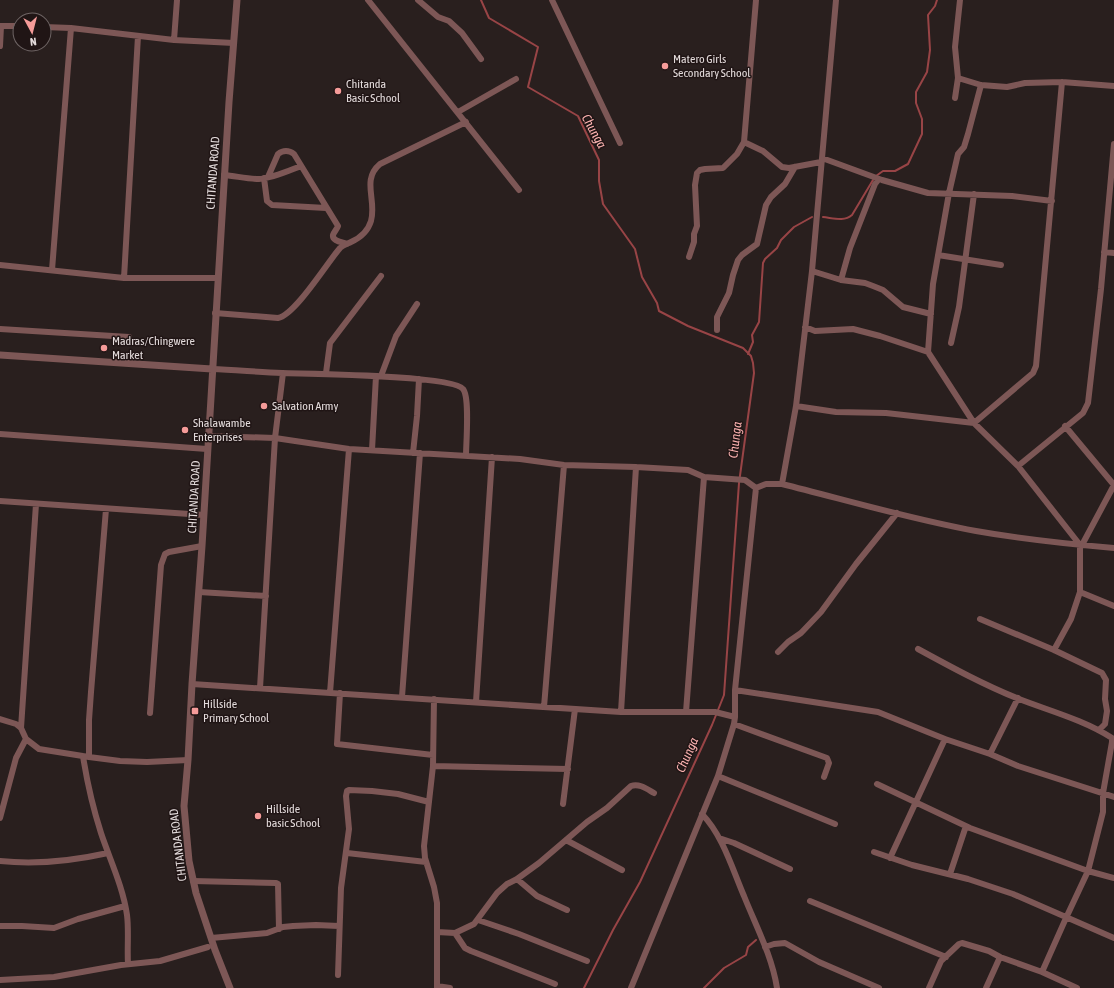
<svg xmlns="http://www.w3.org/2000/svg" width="1114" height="988" font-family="'Asap Condensed',sans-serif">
<rect width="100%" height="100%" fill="#291f1e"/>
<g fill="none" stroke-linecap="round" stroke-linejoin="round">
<path stroke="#984446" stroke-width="2" d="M481,0L489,18L538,47L528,87L578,116L599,160V181L603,204L635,249L642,277L657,303L659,311L688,326L743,348L751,356L753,363L754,373L739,483L724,695L712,725L640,882L613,930L584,988
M876,176L883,171H895L908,164L922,134V119L916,103V92L927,72L930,50L928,15L935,6L937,0
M823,217C833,218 844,222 852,215L873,180
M748,354L753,342L752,335L759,322L763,263L765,259L777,248L781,240L794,227L812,217
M704,988L724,968L746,955L748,947L756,940"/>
<path stroke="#7d5756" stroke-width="6" d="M368,0L519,190
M418,0L438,17L449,21L462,33L481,59
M552,0L620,143
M960,0L955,47L958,78L981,85L1007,87L1025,83L1062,82L1114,86
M0,26H20
M44,27L71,28L174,40L234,43
M174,40L177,0
M0,46L1,26
M955,98L958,78
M458,112L516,79
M744,142L763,151L782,167L789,168L821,162
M822,158L882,180L928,193L1012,196L1052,201
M224,175C236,176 247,179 259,179C273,178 288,171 301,166
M268,177L278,154C283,150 289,150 294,154L338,226C337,229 334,232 333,235C332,241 342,242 347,244
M264,178L267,201L272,205L326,208
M1104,252L1114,253
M938,255L1001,265
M689,257L694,242V234L697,226L695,185L697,173L700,170L705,169L723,168L737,154L744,142L756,0
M0,265L124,278H218
M52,270L71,28
M812,271L841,280L865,283L873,286L883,290L903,307L931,314
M124,278L138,36
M841,280L850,248L875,184L879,179
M215,313L278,318C295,315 327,263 340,248C343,245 347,244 351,242C360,238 368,231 371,221C377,200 361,180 380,164L466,122
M805,327L815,331L853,329L880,336L928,352L974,423L1018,466L1080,545V592L1071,619L1054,650
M0,329L129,337
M717,330V317L729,293L733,275L738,260L742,255L757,244L766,205L771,197L785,184L795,167
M951,343L959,307L974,194
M928,352L933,284L949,193L958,154L964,147L968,134L981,85
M212,369C235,370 259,372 282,373C308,374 452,375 463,389C470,397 466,443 466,456
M326,373L330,343L381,276
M381,376L396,336L417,304
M796,406L836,412L886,413L974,423L1033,373L1036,366L1062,82
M1065,426L1114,485
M0,434L207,449
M209,436L275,438L349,449L520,459L564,465L636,467L688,470L704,477L745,480L756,488
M372,450L376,376
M413,453L417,416L419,379
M1018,466L1083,413L1088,403L1101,289L1114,144
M782,484L796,406L812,271L836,0
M756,488L766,484H782C846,500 910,519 976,531C1021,539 1068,544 1114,548
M0,501L204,515
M1082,545L1114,485
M199,592L266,596
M1080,592L1114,606
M980,619L1054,650L1102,673L1106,680L1105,699L1107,711L1105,724L1099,730
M918,649C951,667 984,685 1019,699C1050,711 1084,720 1112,738V742L1103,793V812L1088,871L1066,918L1042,972
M778,652L788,642L801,633L821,612L856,564L897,513
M192,684L621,712H715L735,717
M260,688L275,438L283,373
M735,690L878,712L945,739L990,754L1018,766L1114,797
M330,693L349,449
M340,693L337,744L433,755
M402,697L420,453
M434,699L433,766L568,769
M476,702L492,457
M544,707L564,465
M621,712L636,467
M686,712L704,477
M150,713L161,565L165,554L169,552L202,546
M0,719L16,724L21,728L26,739L39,749L89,757L120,761L147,762L188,760
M734,724L827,758L829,763L824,777
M21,728L36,504
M990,754L1018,698
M83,756C87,782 93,808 101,833C110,860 123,887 127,915C129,931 127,948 128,964
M89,757V720L91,692L106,509
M433,766L424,846L425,858L434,887L437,903V988
M718,776L835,824
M877,784L970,828L1088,871L1114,878
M563,804L575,709
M702,814C723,836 732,868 744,896C756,926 772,956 777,988
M0,818L16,758L26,739
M719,838L734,843L790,869
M566,840L622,870
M874,852L912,865L968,879L1013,894L1114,938
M347,853L426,862
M890,858L945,739
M0,861C37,865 72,861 108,853
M950,874L966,826
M517,879L537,896L567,910
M193,881L276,883L278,884L279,929
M810,901L946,957
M478,920L519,934L587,961
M0,926H22L54,928L78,919L125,906
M437,932L455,933L474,924L497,893L507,884L517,879L539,863L587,822L607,808L631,786C639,783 647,789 654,793
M455,933L465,948L471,951L555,984
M211,938L267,933L283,927L293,926L316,925L339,926
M765,947L774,944L785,943L819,962L879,988
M338,975L341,888L349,829L346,796L347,791L349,790L372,791L398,794L429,802
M0,980L54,977L121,965L160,961L208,947
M437,986L450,988
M631,988L718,776L734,724L735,717V690L756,488
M929,988L941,961L959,944L962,943L989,951L1000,957
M986,988L1000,957L1042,972L1077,988"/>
<path stroke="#7d5756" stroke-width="7" d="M0,355L212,369
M230,988L215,950L196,893L189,861L184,806L188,760L192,684L202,546L229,102L237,0"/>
</g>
<g fill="#f59b99" stroke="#201515" stroke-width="1.5">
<circle cx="665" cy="66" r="4"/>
<circle cx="338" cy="91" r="4"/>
<circle cx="104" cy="348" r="4"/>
<circle cx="264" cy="406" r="4"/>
<circle cx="185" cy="430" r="4"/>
<rect x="191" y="707" width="8" height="8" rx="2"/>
<circle cx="258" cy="816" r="4"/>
</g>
<g text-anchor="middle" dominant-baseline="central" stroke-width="3" stroke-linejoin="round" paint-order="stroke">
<g font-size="12" fill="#e3dbdb" stroke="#201515" text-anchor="start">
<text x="673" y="59">Matero Girls<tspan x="673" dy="14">Secondary School</tspan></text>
<text x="346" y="84">Chitanda<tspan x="346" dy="14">Basic School</tspan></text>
<text x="112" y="341">Madras/Chingwere<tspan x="112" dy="14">Market</tspan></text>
<text x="272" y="406">Salvation Army</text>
<text x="193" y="423">Shalawambe<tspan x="193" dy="14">Enterprises</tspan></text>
<text x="203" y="704">Hillside<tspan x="203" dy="14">Primary School</tspan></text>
<text x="266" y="809">Hillside<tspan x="266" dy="14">basic School</tspan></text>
</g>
<g font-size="12" fill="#e3dbdb" stroke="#201515">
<text transform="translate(213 173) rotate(-86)">CHITANDA ROAD</text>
<text transform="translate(194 497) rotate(-87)">CHITANDA ROAD</text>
<text transform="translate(178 845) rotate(-97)">CHITANDA ROAD</text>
</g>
<g font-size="13" font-style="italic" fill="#fcb3b1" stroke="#201515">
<text transform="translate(594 131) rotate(61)">Chunga</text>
<text transform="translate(735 440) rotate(-83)">Chunga</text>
<text transform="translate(687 755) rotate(-66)">Chunga</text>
</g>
</g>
<g transform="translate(32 32) rotate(173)"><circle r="19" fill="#201515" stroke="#6e6464"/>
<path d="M0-3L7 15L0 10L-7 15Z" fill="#f59b99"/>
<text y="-6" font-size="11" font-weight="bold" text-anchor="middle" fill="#e3dbdb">N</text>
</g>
</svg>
